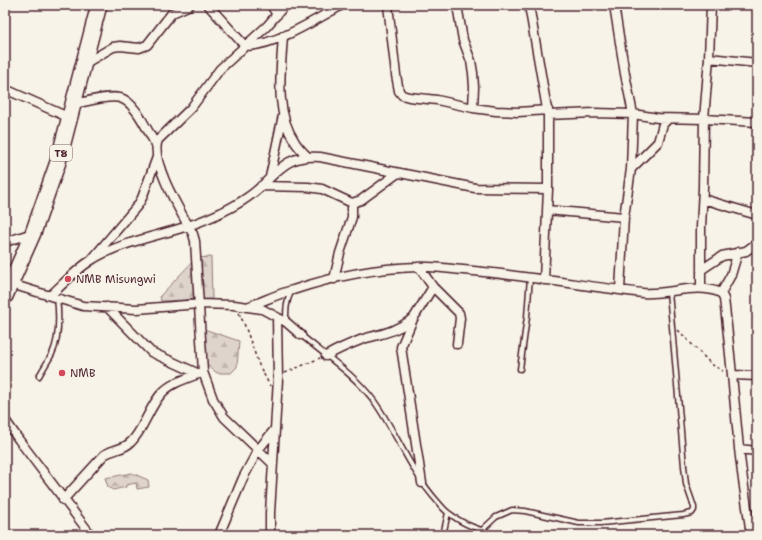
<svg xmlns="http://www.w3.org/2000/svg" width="762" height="540" font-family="'Shantell Sans',sans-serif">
<defs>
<pattern id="forest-firs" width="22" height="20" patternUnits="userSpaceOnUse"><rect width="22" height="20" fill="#ded4cc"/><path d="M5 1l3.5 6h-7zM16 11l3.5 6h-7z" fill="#c0b6af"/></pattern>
</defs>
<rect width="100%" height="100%" fill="#f7f3e8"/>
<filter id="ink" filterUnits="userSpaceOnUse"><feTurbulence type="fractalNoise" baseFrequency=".025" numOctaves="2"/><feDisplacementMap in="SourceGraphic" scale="8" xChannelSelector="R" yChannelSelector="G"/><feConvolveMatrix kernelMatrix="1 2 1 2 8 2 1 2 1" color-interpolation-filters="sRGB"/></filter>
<g filter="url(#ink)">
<path fill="url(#forest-firs)" stroke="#947a7c" d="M211,257L212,299L161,301L160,296L196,258Z
M204,329L239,341L237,367L231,373H217L204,363Z
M132,473L148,480L149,487L137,489L136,483L126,485V487L113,490L108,487L105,478Z"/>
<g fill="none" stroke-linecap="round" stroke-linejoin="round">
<defs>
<path id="lane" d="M286,322C286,310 286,302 291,292
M301,335C325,355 356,376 374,401C397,433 410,471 437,501C441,506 445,511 450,514C464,525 480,530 497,535
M520,369L527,317L530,277
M39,376C43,369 48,361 52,354C60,337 59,315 57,297
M481,531L496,517L512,510L525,511L579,523H601L683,515L692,513L694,510V507L686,484L684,466L669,292
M443,535L448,513"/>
<path id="street" d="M208,5L245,46C275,46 315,20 342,5
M271,5L277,15
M388,5L396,75L399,91L402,95L409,97L437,100L473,108L496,111L518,112L548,110
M457,5L463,40L471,61L473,73L474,87L473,108
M529,5L548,115V189L544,280
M614,5L625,74L633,114L631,169L624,217L620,290
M283,36C281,71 274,111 295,142C298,147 303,152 307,156
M709,58L757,63
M84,64L113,47L120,46L139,48L147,45L172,13L190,5
M5,89L70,118
M73,104C85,102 109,95 120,98C135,101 148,132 156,145
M548,115L594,113L633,114L658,118L704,119L757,122
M631,169L658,142L663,124L668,119
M270,177L283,115
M261,186L308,187L322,189L352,203V217L340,253L334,279
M703,199L757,215
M352,203L361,200L398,173
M547,210L624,217
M5,242L33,233
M93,258L138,205L142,198L157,157
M419,267L433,287L459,313L460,318L457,344
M701,270L722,256L746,251L757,243
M11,284L83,306L137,309L199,304L234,305L262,309L286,322L301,335
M701,288V227L703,188L704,119L709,58L711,5
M721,293L731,275L738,252
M51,295C64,283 76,270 90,261C117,243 158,236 188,226C208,219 231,209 248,197C276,178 280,154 320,157L475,188L548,189
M107,307L151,352L199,374
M247,307C262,302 277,294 293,290C332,277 376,268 417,267C432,266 448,269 463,270C523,275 583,286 643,293C669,295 697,282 721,293L724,299C730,349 734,398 739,448C742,477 747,506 751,535
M326,356C338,349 350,344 363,339C381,334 395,332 411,320
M733,375L757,376
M5,420L19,440L91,535
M739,449L757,451
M273,464L224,417L213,399L203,372L195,241L193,234C182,214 149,161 158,140L191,108L220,69L267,26L285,5
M422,483L401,347L413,319L433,287
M63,500L104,455C113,449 123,450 131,442C143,431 150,405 162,393C172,382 189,378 203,372
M219,535L243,478L258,450L275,429
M270,535V513L278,379L277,317"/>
<path id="highway" d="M5,296L33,233L58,162L99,5"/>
</defs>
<use href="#lane" stroke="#4a1f2b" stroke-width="7"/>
<use href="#street" stroke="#4a1f2b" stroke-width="11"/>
<use href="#highway" stroke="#4a1f2b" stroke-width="18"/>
<path stroke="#4a1f2b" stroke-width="1.5" stroke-dasharray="3 3" stroke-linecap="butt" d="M5,13L10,8L11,5
M239,313L245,326L259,365L270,386
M678,330L711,364L723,371
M285,373L320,358"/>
<use href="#lane" stroke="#f7f3e8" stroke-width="4"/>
<use href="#street" stroke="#f7f3e8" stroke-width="8"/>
<use href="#highway" stroke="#f7f3e8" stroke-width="15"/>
</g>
</g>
<g fill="#d1495b" stroke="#f7f3e8" stroke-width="1.5">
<circle cx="68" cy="279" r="4"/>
<circle cx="62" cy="373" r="4"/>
</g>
<g text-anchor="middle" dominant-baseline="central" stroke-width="4" stroke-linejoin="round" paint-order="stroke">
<rect fill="#f7f3e8" stroke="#7e5f64" stroke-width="1" x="50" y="145" width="22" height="16" rx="3"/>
<g font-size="10" font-weight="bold" fill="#4a1f2b">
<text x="61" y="153">T8</text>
</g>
<g font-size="11" fill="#4a1f2b" stroke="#f7f3e8" text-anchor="start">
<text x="76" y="279">NMB Misungwi</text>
<text x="70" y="373">NMB</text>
</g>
</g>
<rect width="762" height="540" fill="none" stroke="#f7f3e8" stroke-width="20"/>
<rect x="10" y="10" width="742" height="520" fill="none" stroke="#4a1f2b" stroke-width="1.5" filter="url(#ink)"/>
</svg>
